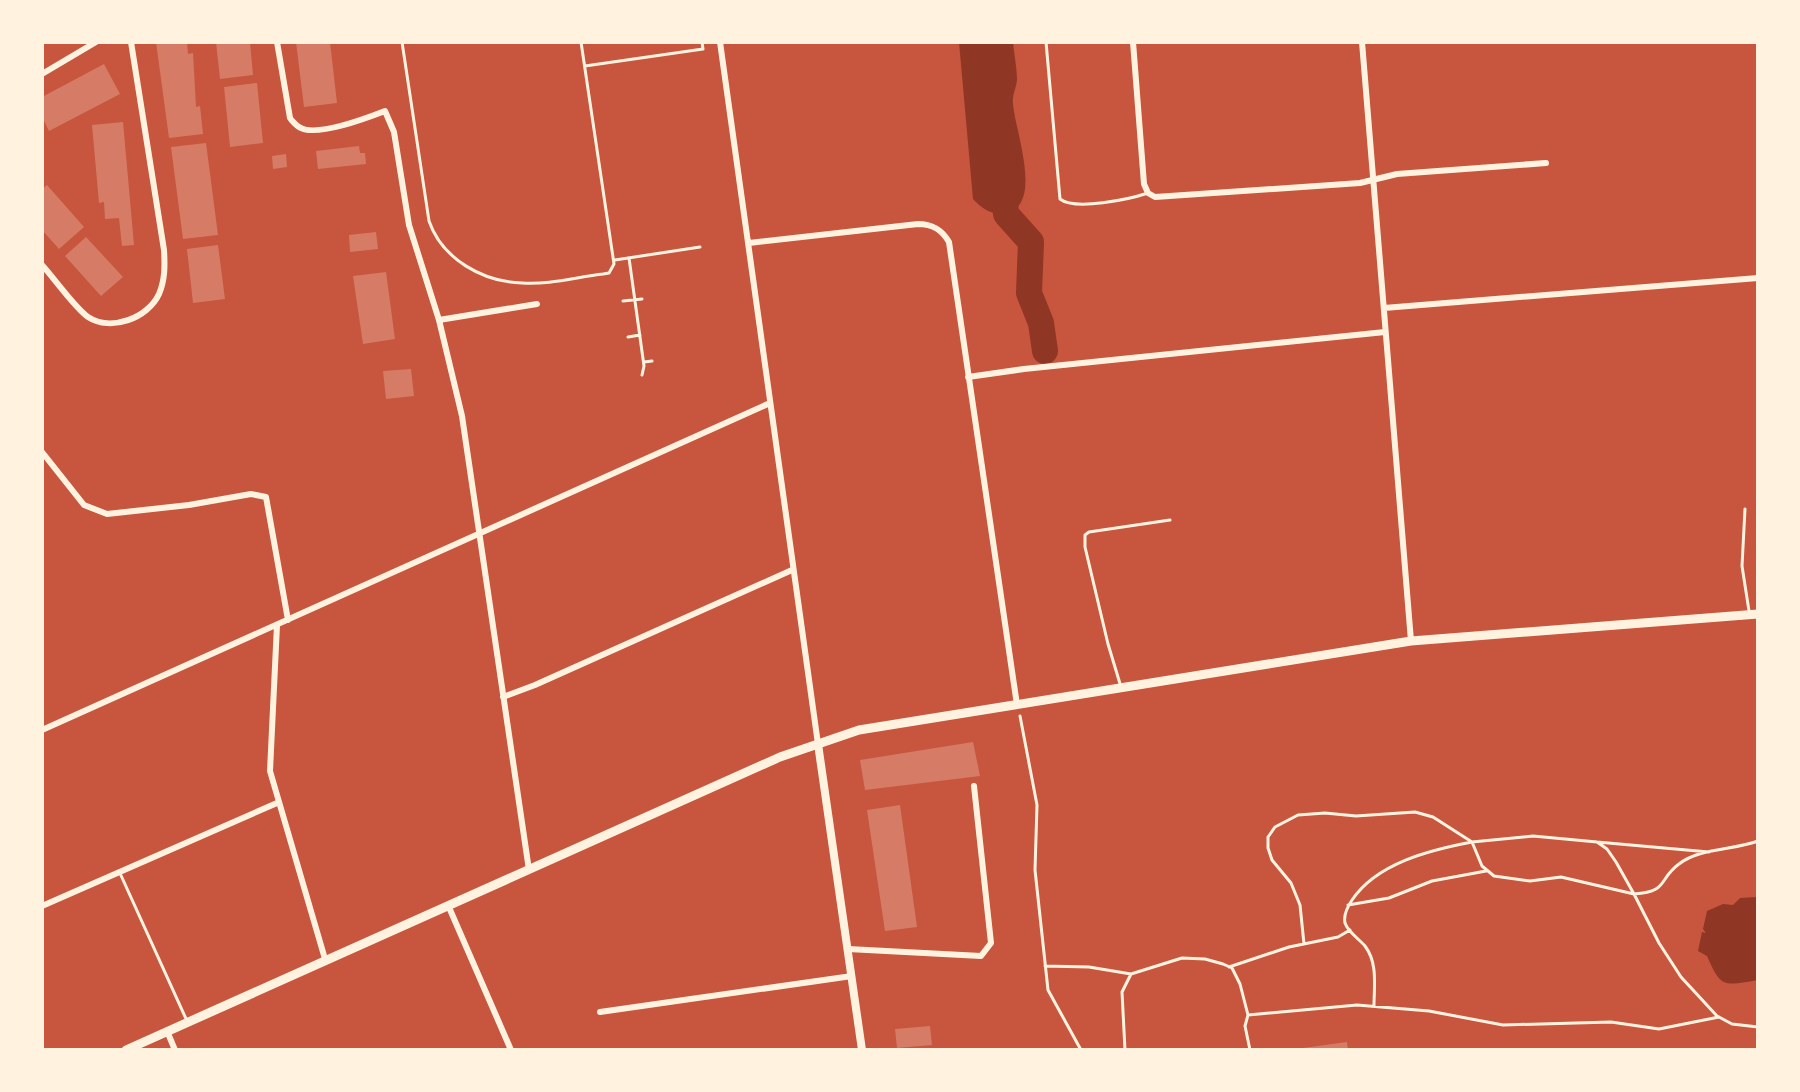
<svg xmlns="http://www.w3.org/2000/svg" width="1800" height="1092" font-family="Signika,sans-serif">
<rect width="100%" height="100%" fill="#c8553d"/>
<path fill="#8f3625" d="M959,42H1013C1014,54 1017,68 1017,80C1016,89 1012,95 1013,104C1015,131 1044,205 1006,213C993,216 982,209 973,199Z
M1758,897V980C1723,986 1721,988 1707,956L1698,951L1702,932L1706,933L1703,929L1707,911L1723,904L1733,905L1740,898Z"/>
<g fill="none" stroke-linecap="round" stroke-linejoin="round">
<path stroke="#8f3625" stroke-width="26" d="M1003,178L1006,214L1031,242L1029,293L1041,323L1045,351"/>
</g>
<path fill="#d67c66" d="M156,42H187L188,54L193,53L196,107L200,106L203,134L169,138Z
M216,42H250L253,75L220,79Z
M296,42H330L337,103L304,107Z
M104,64L120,94L49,131L42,117V97Z
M257,83L263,143L230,147L224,87Z
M123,122L134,245L122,246L119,218L105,219L104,202L99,203L92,125Z
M206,143L218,235L183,239L171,147Z
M359,146L360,153H365L366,164L318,169L316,151Z
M286,154L287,167L273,169L272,156Z
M47,185L84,227L59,249L42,230V189Z
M376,232L378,249L350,252L349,235Z
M86,237L123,277L101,296L65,256Z
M218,245L225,299L193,303L187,249Z
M386,272L395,339L363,344L353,276Z
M411,369L414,396L386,399L383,371Z
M973,742L980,776L865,790L860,760Z
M900,805L917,927L885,931L867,810Z
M930,1026L932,1045L897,1048L895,1029Z
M1347,1042L1348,1050H1303V1048Z"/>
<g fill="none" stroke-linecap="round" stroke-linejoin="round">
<path stroke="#fff3e0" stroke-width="3" d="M402,42L429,221C442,259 483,282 522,283C548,285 577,277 603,274L609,273L614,264L581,42
M585,66L703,49L702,42
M629,258L644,366L642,375
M615,260L700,247
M623,301L642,299
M628,337L640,335
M644,362L652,361
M1020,716L1037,805L1035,870L1048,990L1081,1050
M1758,841C1734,850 1699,848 1679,864C1658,879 1669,892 1634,894L1659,943L1681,977L1717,1016L1732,1024L1758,1027
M1597,842L1709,852
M1348,905L1389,898L1432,881L1486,871
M1304,944L1300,905L1291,883L1272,860L1268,848V837L1275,827L1298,815L1325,813L1356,816L1415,812L1433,817L1472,842L1533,836L1597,842L1607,849L1616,862L1634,894
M1045,966L1089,967L1131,974L1182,958L1205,959L1223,964L1232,968L1240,984L1248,1015L1245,1026L1250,1050
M1229,967L1289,947L1338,937L1350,930
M1374,1006C1374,986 1378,963 1365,946C1359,939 1348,932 1345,923C1343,914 1348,906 1352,900C1377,863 1430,850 1472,842L1482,866L1494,876L1530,881L1561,877L1634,894
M1248,1015L1357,1005L1429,1011L1503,1025L1611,1022L1659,1029L1719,1017
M1125,1050L1122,992L1131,974"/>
<path stroke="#fff3e0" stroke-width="3" d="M1046,42L1060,199C1075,211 1130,199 1148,193
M1745,509L1742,566L1749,611
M1121,687L1108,644L1085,547V535L1089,532L1170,520
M119,871L187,1021"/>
<path stroke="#fff3e0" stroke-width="6" d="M277,42L290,118C291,120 297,126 299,127C315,138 367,118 385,111L394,132L409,225L439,320L462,416L529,870
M720,42L818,744
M1133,42L1144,184L1148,193L1155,197L1360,183L1397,174L1546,163
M1362,42L1411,641
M42,74L96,42
M749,243L918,224C933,224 942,230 949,242L1017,705
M42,265C54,278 75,308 88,317C111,332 148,318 159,294C165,280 165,266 164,250L131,42
M1384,308L1758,278
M439,320L537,304
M968,377L1024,369L1385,332
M42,452L84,505L107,514L189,505L251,494L266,497L288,620
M277,625L270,771L325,959
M503,697L535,685L792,570
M42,730L770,403
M448,905L511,1050
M42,906L277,803
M848,949L981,956L991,943L974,786
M600,1012L852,976
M167,1031L175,1050"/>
<path stroke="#fff3e0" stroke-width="8" d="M818,744L862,1050"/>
<path stroke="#fff3e0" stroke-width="9" d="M126,1050L780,757L859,730L1411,641L1758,614"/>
</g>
<rect width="1800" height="1092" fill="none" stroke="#fff3e0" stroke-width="88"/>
</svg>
